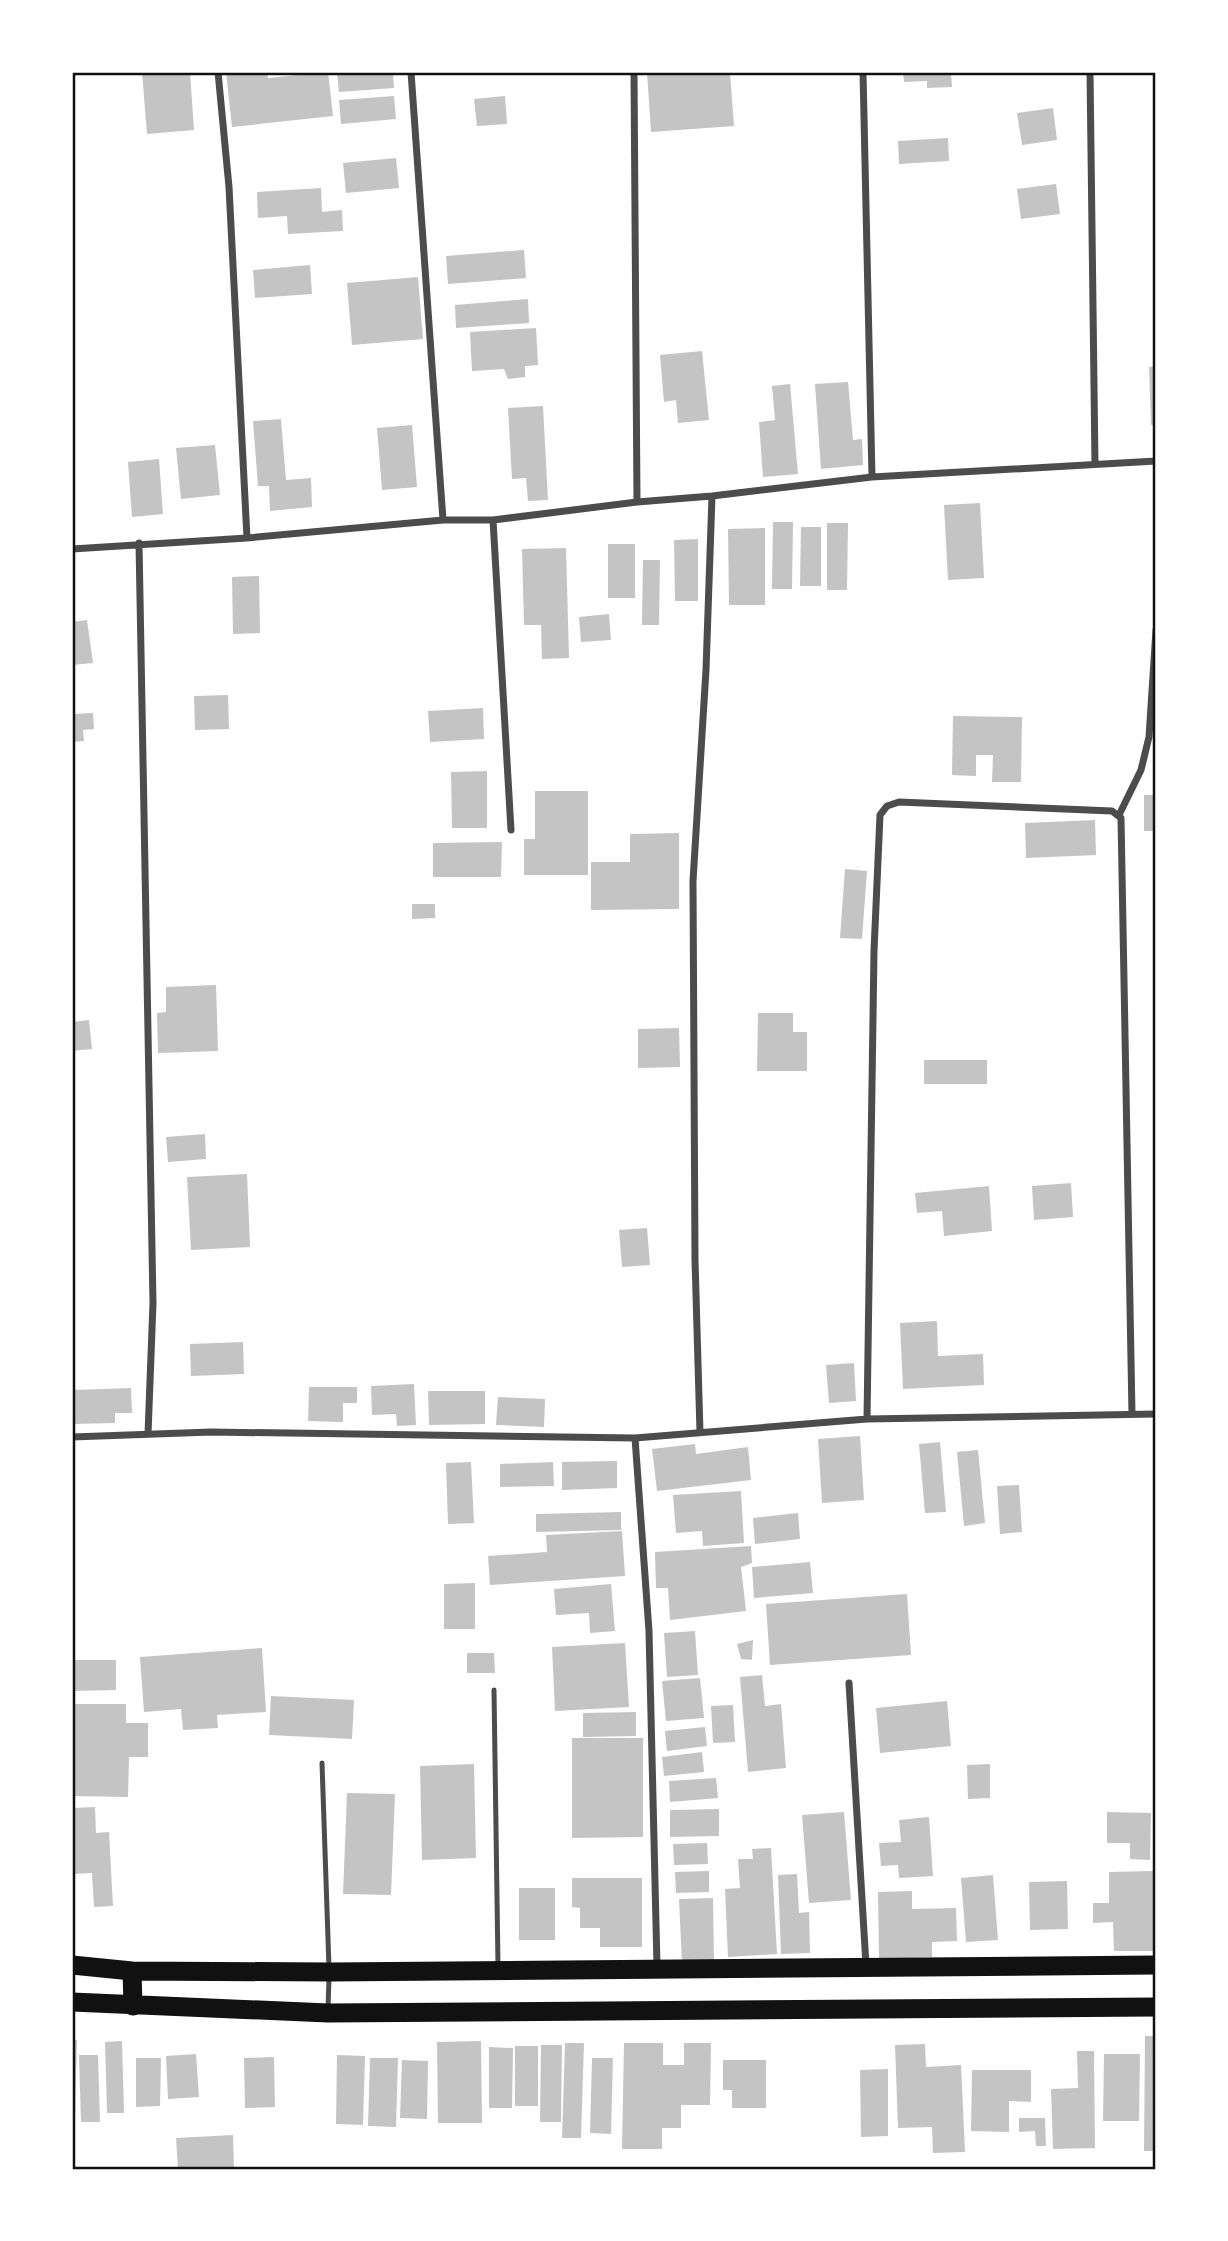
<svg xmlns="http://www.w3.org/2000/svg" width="1228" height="2241" font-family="'Alegreya Sans',sans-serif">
<rect width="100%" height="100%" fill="#fff"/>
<path fill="#c4c4c4" d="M142,72H190L194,130L147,134Z
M226,72H267L268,78L328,72L333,116L232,127Z
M337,72H393L394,88L339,92Z
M647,72H730L734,126L651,132Z
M903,72H951L952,87L927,88V81L904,82Z
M394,96L396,119L341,124L339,100Z
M505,96L507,124L477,126L474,99Z
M1053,108L1057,140L1022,145L1017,113Z
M948,138L949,161L899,164L898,141Z
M396,158L399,188L346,193L343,163Z
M1056,184L1060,214L1021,219L1017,189Z
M321,188L322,212L342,210L343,231L288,234L287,216L258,218L257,192Z
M524,250L526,278L448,284L446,256Z
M310,265L312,294L255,298L253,270Z
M418,277L423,339L352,345L347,283Z
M528,299L529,323L456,328L455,305Z
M536,328L538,365L525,366V377L508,379L504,369L472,371L470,332Z
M702,351L709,420L678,423L676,400L664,402L660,355Z
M1156,366V425H1151L1149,367Z
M848,382L853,440L862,439L863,465L821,469L815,384Z
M790,384L798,474L763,477L759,422L775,420L772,386Z
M543,406L548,500L528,501L526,478L512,479L508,408Z
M281,419L286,480L311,478L312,507L270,511L269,486H258L253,421Z
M412,425L417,487L382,490L377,428Z
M215,445L220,495L181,499L176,448Z
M159,459L163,514L132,517L128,462Z
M980,503L984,578L948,580L944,505Z
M773,522H793L792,589H772Z
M827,523H848L847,590H827Z
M801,527H821V586H800Z
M765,528V605H729L728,529Z
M698,539V601H675L674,540Z
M608,544H635V598H608Z
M566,548L569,658L542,659L541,625H524L522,549Z
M643,560H660L659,625H642Z
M259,576L260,633L233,634L232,577Z
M609,614L611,640L581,642L579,617Z
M87,620L93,663L72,665V622Z
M228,695L229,729L195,730L194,696Z
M483,708L484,739L430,742L428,711Z
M93,713L94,729L83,730L84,741L72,742V714Z
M953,716L1022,717L1021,782H992L993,755H976V776L952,775Z
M487,771V828H452L451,772Z
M535,791H588V875H524V839H535Z
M1144,795H1156V831H1144Z
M1095,820L1096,855L1026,858L1025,823Z
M679,833V909L591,910V862H630V834Z
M502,842L501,877H433V843Z
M845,869L867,871L862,939L840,938Z
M412,904H435V918L412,919Z
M216,985L218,1051L158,1053L157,1013L166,1012V987Z
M758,1013H793V1032H807V1071H757Z
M89,1020L92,1049L72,1051V1022Z
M679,1028L680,1067L638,1068V1029Z
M924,1060H987V1084H924Z
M205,1134L206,1159L168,1162L166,1137Z
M247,1174L250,1247L191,1250L187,1177Z
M1071,1183L1073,1217L1034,1220L1032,1186Z
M989,1186L992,1231L944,1236L942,1211L917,1213L915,1193Z
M647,1228L650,1265L622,1267L619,1230Z
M937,1321L938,1356L983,1354L984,1385L903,1389L900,1323Z
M243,1342L244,1374L191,1376L190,1344Z
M854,1363L856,1401L829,1403L826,1365Z
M414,1384L416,1425L397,1426L396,1414L372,1415L371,1386Z
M309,1387H357V1403H343V1422L308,1421Z
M131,1388L132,1413H115V1423L75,1424L74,1390Z
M428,1391H485V1424L429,1425Z
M498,1397L545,1399L544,1427L496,1425Z
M860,1436L864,1500L822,1503L818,1439Z
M940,1442L946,1512L925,1513L919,1444Z
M695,1444L696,1454L748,1447L751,1480L657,1491L652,1449Z
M978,1450L985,1523L964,1526L957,1452Z
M617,1461V1488L562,1490V1462Z
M471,1462L474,1523L448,1524L446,1463Z
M553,1462L554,1486L500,1487V1464Z
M1019,1485L1022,1532L1000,1534L997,1486Z
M741,1491L744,1543L703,1546L702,1531L676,1533L673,1495Z
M621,1512V1530L536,1532V1514Z
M798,1513L800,1539L755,1544L753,1518Z
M622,1531L625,1576L490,1585L488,1556L547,1552L546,1535Z
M751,1546L752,1563L741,1567L746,1611L670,1620L668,1588H656L655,1552Z
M810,1562L813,1593L754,1598L752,1567Z
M475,1583V1629H444V1584Z
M611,1584L615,1631L590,1633L589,1613L556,1615L554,1589Z
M907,1594L911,1655L770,1665L766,1604Z
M695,1631L698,1675L667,1677L664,1633Z
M753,1640L752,1660L741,1659L737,1644Z
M625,1643L629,1707L555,1711L552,1647Z
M262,1648L266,1712L217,1715L218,1728L183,1730L181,1709L144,1712L140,1657Z
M467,1653H494L495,1673H467Z
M72,1660H116V1690L72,1691Z
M762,1675L765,1706L781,1704L786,1768L748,1772L740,1677Z
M700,1678L704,1718L666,1721L662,1681Z
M271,1696L354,1700L352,1739L269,1735Z
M947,1701L951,1746L880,1753L876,1708Z
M72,1704H126V1723H148V1757H129L128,1797L72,1796Z
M733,1705L735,1742L713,1743L711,1706Z
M636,1712V1736L583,1737V1713Z
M705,1727L707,1746L667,1751L665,1731Z
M572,1738H643V1837L572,1838Z
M702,1752L704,1772L664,1776L662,1757Z
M474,1764L476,1858L422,1860L420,1766Z
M990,1764V1798L968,1799L967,1765Z
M716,1778L718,1798L670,1802L669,1781Z
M347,1793L395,1794L391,1895L343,1894Z
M95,1807L96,1833L109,1832L113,1906L94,1907L92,1873L74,1874L72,1859V1808Z
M719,1809V1836L670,1837V1810Z
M844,1812L851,1900L809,1903L802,1815Z
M1107,1812L1151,1813L1150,1860L1130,1859V1843H1107Z
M929,1817L933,1876L899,1878L898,1865L881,1866L879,1843L901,1842L899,1820Z
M707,1843L708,1864L674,1865L673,1844Z
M771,1848L777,1954L728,1957L725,1889L740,1888L738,1859H753L752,1849Z
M709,1871V1892L676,1893L675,1872Z
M1153,1871V1951H1114L1113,1922L1093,1923V1903H1109V1872Z
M797,1874L799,1913L809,1912L810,1953L781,1954L778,1875Z
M993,1875L998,1940L966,1942L961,1878Z
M572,1878H642V1947H600V1928H580V1908L572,1907Z
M1067,1881L1068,1929L1030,1930L1029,1882Z
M519,1888H555V1940H519Z
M912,1891V1909L956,1908L957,1941L932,1942V1957L879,1959L878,1892Z
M713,1898L714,1962L682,1963L679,1899Z
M1145,2036H1156V2151H1144Z
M72,2040H77L75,2118H72Z
M122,2041L124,2113H107L105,2042Z
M481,2041L482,2123H438L437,2042Z
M565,2043H584L581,2138H562Z
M624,2043H663V2065H684V2043H711L710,2105H681V2128H662V2149H622Z
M925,2044L926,2067L961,2065L965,2152L933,2153L932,2127L898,2128L895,2045Z
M541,2045H562L561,2122H540Z
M515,2046H538V2106H515Z
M489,2047L513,2048L512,2108H489Z
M1077,2051H1094L1095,2148L1053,2149L1051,2089L1078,2088Z
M196,2054L199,2097L168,2099L166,2056Z
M1104,2054H1140L1139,2121H1103Z
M79,2055H98L100,2122H81Z
M337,2055L365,2056L363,2125L336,2124Z
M274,2057L275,2107L245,2108L244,2058Z
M136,2058H161L160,2106L136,2107Z
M370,2058H398L396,2127L368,2126Z
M592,2058H613L611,2134L590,2133Z
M402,2060L428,2061L427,2119L400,2118Z
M723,2060H766V2108H732V2090H723Z
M888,2069V2136L861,2137L860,2070Z
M972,2070H1031V2102L1009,2101V2132L971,2131Z
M1019,2118H1045L1046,2146H1036L1035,2131L1019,2132Z
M233,2135L234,2167L178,2169L176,2138Z"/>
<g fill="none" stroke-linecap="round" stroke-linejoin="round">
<path stroke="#4c4c4c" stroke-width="5" d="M494,1690L498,1966
M322,1763L329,1968
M328,2010L329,1977"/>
<path stroke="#4c4c4c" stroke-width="7" d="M218,72L229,187L247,538
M411,72L443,520
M634,72L637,502
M863,72L872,477
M1090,72L1095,464
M493,520L511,830
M139,543L153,1303L148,1434
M72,549L247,538L443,520H493L637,502L712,496L872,477L1156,461
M1119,815L1141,770L1149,737L1156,630
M867,1419L874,951L880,815L887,806L899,802L1112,811L1121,818L1132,1414
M700,1432L695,1260L693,881L706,670L712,496
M72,1437L211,1432L635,1438L867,1419L1156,1414
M635,1438L649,1631L657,1966
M849,1683L866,1965"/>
<path stroke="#111" stroke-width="19" d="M72,1965L132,1971L330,1972L1156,1965
M132,1971L133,2006
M72,2002L328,2013L1156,2007"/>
</g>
<rect width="1228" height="2241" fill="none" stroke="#ffffff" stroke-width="147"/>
<rect x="74" y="74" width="1080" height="2094" fill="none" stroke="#111" stroke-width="2.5"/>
</svg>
